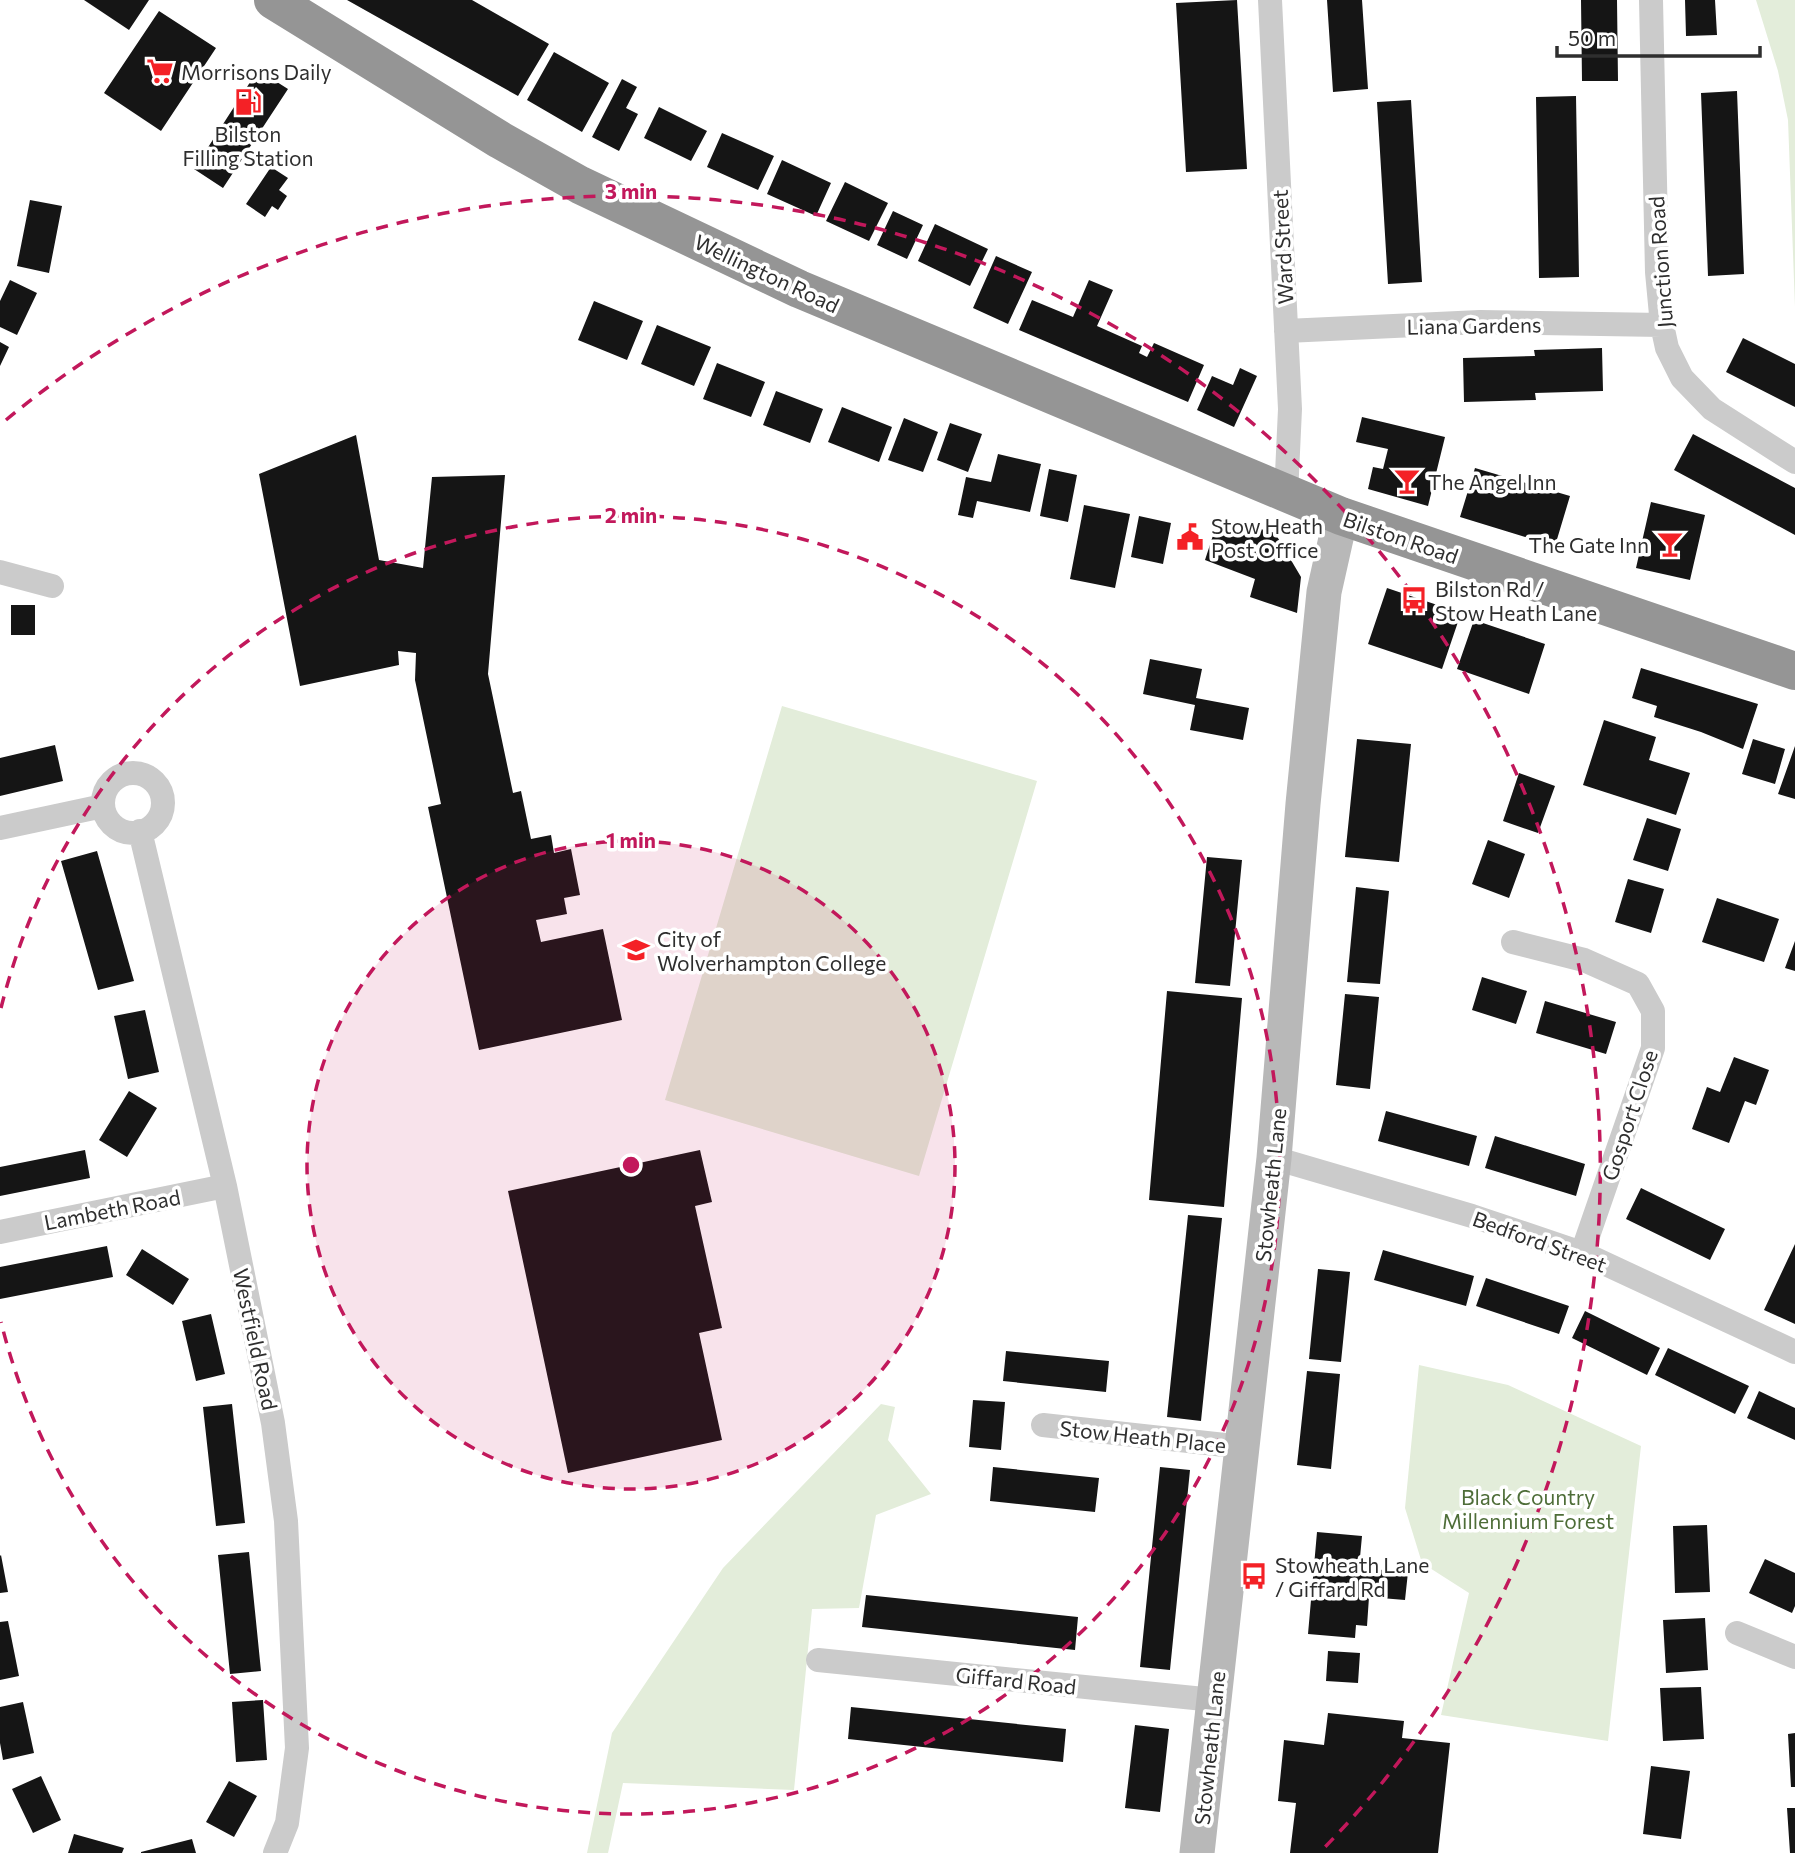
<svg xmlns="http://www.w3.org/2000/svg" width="1795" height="1853" font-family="Commissioner,sans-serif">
<rect width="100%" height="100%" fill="#fff"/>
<path fill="#e3edda" d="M1756,0H1795V307L1788,120L1778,71Z
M782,706L1037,781L919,1176L665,1100Z
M1419,1365L1508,1385L1641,1446L1608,1741L1441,1715L1469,1593L1422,1563L1405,1508Z
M881,1404L895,1407L888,1440L931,1494L876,1515L859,1608L812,1609L794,1790L623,1783L608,1853H587L612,1733L723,1568Z"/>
<path fill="#151515" d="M84,0H149L129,30Z
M347,0H472L549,44L518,96Z
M1237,0L1247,169L1186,172L1176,3Z
M1327,0H1362L1368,89L1333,92Z
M1581,0H1617L1618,81H1582Z
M1685,0H1715L1717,35L1686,36Z
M159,11L216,48L161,131L104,93Z
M554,52L609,83L582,132L527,100Z
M258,70L288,89L223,188L194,169Z
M622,79L637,87L626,108L638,114L619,151L592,137Z
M1737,91L1744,274L1708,276L1701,93Z
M1576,96L1579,277L1539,278L1536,97Z
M1411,100L1422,282L1388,284L1377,102Z
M659,107L707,131L691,161L644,138Z
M722,133L774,156L758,190L707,167Z
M782,160L831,183L816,216L767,194Z
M271,167L288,178L279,190L287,196L278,210L272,206L265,217L246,204Z
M845,182L888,203L869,241L826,221Z
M30,200L62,206L49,273L17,266Z
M893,211L923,225L907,259L877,245Z
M935,224L988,249L970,286L918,261Z
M996,256L1032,272L1008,324L973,308Z
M10,280L37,293L17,335L0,327V301Z
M1089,280L1113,290L1097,326L1142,346L1139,353L1147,357L1154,343L1204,365L1188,402L1019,330L1032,300L1073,317Z
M594,301L643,321L627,360L578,340Z
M657,325L711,347L694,386L641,364Z
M1743,338L1795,364V407L1726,372Z
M0,342L9,347L0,366Z
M1602,348L1603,391L1535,393L1536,400L1464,402L1463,358L1535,356L1534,350Z
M717,363L765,382L751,417L703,399Z
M1240,368L1257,376L1234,427L1197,410L1212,376L1233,385Z
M776,391L823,409L810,443L763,425Z
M842,407L892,427L879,462L828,442Z
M1362,417L1445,437L1428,506L1368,489L1373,467L1383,469L1388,449L1356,442Z
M904,418L938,432L923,472L888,460Z
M950,423L982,434L968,472L937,460Z
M1693,434L1795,488V535L1674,470Z
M356,435L379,560L423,568L432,477L505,475L488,674L513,793L521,791L531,839L551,835L554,853L571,849L580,895L564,898L567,914L536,920L541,942L603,929L622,1020L479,1050L428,807L441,804L415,680L416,653L398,651L399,665L300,686L259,474Z
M998,454L1041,464L1030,512L977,501L973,518L958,515L966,477L991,482Z
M1475,468L1570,496L1555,546L1460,517Z
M1049,469L1077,475L1068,522L1040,516Z
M1651,502L1705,515L1690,580L1636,568Z
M1084,505L1130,514L1115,588L1070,579Z
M1139,516L1171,523L1163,564L1131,557Z
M1219,517L1275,533L1301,577L1297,613L1250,597L1255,579L1205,560Z
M1387,588L1461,613L1442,669L1368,644Z
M11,605H35V635H11Z
M1474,620L1545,644L1529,694L1457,669Z
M1150,659L1202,669L1196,698L1249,708L1243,740L1190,730L1195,705L1143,694Z
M1641,668L1758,704L1743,749L1701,732L1654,717L1657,706L1632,698Z
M1604,720L1656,737L1649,760L1690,773L1676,815L1583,785Z
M1357,739L1411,744L1399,862L1345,857Z
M1753,739L1785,749L1775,784L1742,774Z
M55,745L63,781L0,796V758Z
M1795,746V799L1778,794Z
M1519,773L1555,786L1538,833L1503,821Z
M1647,818L1681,829L1668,871L1633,860Z
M1488,840L1525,854L1509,898L1472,884Z
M97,851L134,981L98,990L61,861Z
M1207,857L1242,860L1230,986L1195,983Z
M1628,879L1664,889L1651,933L1615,922Z
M1356,887L1389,891L1380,984L1347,982Z
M1717,898L1779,919L1764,962L1702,942Z
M1795,941V971L1785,968Z
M1482,977L1527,991L1516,1024L1472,1010Z
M1167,991L1242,998L1224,1207L1149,1200Z
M1345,994L1379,997L1370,1089L1336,1085Z
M1545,1001L1616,1022L1606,1054L1536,1033Z
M145,1010L159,1072L128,1079L114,1016Z
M1734,1057L1769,1070L1756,1105L1745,1101L1729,1143L1692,1129L1707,1087L1720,1092Z
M129,1091L157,1108L127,1157L99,1140Z
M1386,1111L1477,1136L1469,1166L1378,1141Z
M1495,1136L1585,1164L1576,1196L1485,1168Z
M85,1150L90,1178L0,1196V1167Z
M700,1150L712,1202L695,1206L722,1328L699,1333L722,1440L568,1473L508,1191Z
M1641,1188L1725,1229L1710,1260L1626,1219Z
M1188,1215L1222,1218L1201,1421L1167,1417Z
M1795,1244V1324L1764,1310Z
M107,1246L113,1277L0,1299V1267Z
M142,1249L189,1279L173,1305L126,1275Z
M1383,1250L1474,1276L1466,1306L1374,1280Z
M1318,1269L1350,1272L1341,1362L1309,1359Z
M1486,1278L1569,1306L1559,1334L1476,1306Z
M1585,1311L1660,1348L1647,1375L1572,1338Z
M211,1314L225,1374L196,1381L182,1321Z
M1668,1348L1749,1386L1735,1414L1655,1375Z
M1006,1351L1109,1361L1106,1392L1003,1381Z
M1307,1371L1340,1374L1331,1469L1297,1465Z
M1759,1391L1795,1408V1440L1747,1418Z
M973,1400L1005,1402L1001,1450L969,1447Z
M232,1404L245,1523L216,1526L203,1407Z
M993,1467L1099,1478L1095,1512L990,1501Z
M1160,1467L1190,1470L1170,1670L1140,1667Z
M1707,1525L1710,1592L1675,1593L1673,1526Z
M1317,1532L1362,1536L1359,1568L1408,1572L1405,1600L1369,1597L1367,1626L1356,1625L1355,1638L1308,1634Z
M249,1552L261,1671L230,1674L218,1555Z
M1,1555L8,1592L0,1593V1556Z
M1765,1559L1795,1573V1606L1792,1613L1749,1593Z
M866,1595L1078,1617L1075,1650L862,1627Z
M1705,1618L1708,1670L1666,1673L1663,1620Z
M8,1621L19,1676L0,1680V1622Z
M1328,1651L1360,1653L1358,1683L1326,1681Z
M1701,1687L1704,1739L1663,1741L1660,1688Z
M263,1700L267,1760L236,1762L232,1702Z
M23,1702L34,1753L3,1760L0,1743V1707Z
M851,1707L1066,1729L1063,1762L848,1739Z
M1328,1713L1404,1721L1402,1738L1450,1743L1438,1853H1290L1296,1803L1278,1801L1284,1740L1324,1745Z
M1135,1725L1169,1729L1160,1812L1125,1808Z
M1795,1733V1787H1791L1788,1734Z
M1651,1766L1690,1771L1681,1839L1643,1834Z
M41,1776L61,1820L33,1833L12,1789Z
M229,1781L257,1796L234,1837L206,1822Z
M1787,1808H1795V1853H1790Z
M74,1834L124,1848L122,1853H68Z
M192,1839L196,1853H141V1852Z"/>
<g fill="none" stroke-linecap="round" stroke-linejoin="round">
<path stroke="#cbcbcb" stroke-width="24" d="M1270,0L1290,409L1286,495
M1651,0L1657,272L1662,325L1667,348L1682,378L1712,409L1795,462
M1286,331L1480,322L1662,325
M0,572L52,586
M103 803a30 30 0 1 1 60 0a30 30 0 1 1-60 0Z
M0,828L103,806
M140,831L225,1186L273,1423L286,1521L297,1748L287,1823L275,1853
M1513,942L1584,960L1638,984L1653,1011V1048L1582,1253
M1274,1158L1472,1216L1582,1253L1795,1352
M0,1232L225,1186
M1043,1425L1243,1447
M1737,1633L1795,1657
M818,1660L1214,1700"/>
<path stroke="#b8b8b8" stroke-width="35" d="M1197,1853L1274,1158L1303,804L1324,592L1341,516"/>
<path stroke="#959595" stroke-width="38" d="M273,0L500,140L580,185L799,289L1341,516L1795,671"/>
</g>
<circle cx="631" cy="1165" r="324" fill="#c2185b" fill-opacity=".12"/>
<g fill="none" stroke="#c2185b" stroke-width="3.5" stroke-dasharray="12 9">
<circle cx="631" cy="1165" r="324"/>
<path d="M1 1008A649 649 0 1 1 1 1322"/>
<path d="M6 420A973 973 0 0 1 1325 1847"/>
</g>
<defs>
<symbol id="supermarket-bare" viewBox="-9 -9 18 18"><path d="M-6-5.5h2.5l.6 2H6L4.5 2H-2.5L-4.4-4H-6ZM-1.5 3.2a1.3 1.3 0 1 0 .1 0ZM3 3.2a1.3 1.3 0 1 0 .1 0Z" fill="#f42126" stroke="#fff" stroke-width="2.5" paint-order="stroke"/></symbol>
<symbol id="fuel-bare" viewBox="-9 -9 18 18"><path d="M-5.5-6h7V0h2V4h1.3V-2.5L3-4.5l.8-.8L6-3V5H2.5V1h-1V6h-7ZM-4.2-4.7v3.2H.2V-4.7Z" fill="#f42126" stroke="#fff" stroke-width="2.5" paint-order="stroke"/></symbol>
<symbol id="bar-bare" viewBox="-9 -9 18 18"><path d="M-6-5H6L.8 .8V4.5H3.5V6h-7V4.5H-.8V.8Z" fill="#f42126" stroke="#fff" stroke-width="2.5" paint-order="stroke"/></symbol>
<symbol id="civic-bare" viewBox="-9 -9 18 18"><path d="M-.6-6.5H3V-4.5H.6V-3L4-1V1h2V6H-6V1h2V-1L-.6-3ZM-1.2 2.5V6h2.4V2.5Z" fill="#f42126" stroke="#fff" stroke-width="2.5" paint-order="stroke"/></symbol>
<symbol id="bus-bare" viewBox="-9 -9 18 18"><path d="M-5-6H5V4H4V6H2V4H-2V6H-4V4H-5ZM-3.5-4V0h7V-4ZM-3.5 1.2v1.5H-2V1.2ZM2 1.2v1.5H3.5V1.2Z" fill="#f42126" stroke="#fff" stroke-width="2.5" paint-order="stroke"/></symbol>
<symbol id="university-bare" viewBox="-9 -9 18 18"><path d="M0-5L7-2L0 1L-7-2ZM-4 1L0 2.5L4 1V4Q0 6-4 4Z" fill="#f42126" stroke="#fff" stroke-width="2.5" paint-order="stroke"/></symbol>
</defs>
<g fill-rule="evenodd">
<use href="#supermarket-bare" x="141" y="52" width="38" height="38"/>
<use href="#fuel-bare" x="229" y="83" width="38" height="38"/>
<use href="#bar-bare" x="1388" y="462" width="38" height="38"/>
<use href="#civic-bare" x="1171" y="518" width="38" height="38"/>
<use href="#bar-bare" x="1651" y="525" width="38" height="38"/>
<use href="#bus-bare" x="1395" y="581" width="38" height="38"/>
<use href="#university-bare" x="617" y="931" width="38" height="38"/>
<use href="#bus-bare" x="1235" y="1557" width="38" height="38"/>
</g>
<g text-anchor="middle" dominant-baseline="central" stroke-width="7" stroke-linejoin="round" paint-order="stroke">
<g font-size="21" fill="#2e2e2e" stroke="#fff" text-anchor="start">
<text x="181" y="71">Morrisons Daily</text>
<text x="248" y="133" text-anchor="middle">Bilston<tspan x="248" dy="24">Filling Station</tspan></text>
<text x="1428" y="481">The Angel Inn</text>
<text x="1211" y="525">Stow Heath<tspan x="1211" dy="24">Post Office</tspan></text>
<text x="1649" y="544" text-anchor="end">The Gate Inn</text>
<text x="1435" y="588">Bilston Rd /<tspan x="1435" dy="24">Stow Heath Lane</tspan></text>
<text x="657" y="938">City of<tspan x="657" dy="24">Wolverhampton College</tspan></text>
<text x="1275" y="1564">Stowheath Lane<tspan x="1275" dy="24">/ Giffard Rd</tspan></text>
</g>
<g font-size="21" fill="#2e2e2e" stroke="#fff">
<text transform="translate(1282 247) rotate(-93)">Ward Street</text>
<text transform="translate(1660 262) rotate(-94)">Junction Road</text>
<text transform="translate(767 273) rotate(25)">Wellington Road</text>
<text transform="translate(1474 325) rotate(-1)">Liana Gardens</text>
<text transform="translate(1401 537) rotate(19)">Bilston Road</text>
<text transform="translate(1629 1115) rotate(-72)">Gosport Close</text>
<text transform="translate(1270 1185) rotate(-84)">Stowheath Lane</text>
<text transform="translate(112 1209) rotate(-11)">Lambeth Road</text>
<text transform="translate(1540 1241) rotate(20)">Bedford Street</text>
<text transform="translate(256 1339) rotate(78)">Westfield Road</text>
<text transform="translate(1143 1436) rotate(6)">Stow Heath Place</text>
<text transform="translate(1016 1680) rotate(6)">Giffard Road</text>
<text transform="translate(1209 1748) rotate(-84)">Stowheath Lane</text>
</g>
<g font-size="21" fill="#4e6d38" stroke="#fff">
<text x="1528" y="1496">Black Country<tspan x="1528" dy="24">Millennium Forest</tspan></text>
</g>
</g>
<circle cx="631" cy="1165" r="10" fill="#c2185b" stroke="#fff" stroke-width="3.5"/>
<g font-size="21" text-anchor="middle" font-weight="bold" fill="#c2185b" stroke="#fff" stroke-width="7" stroke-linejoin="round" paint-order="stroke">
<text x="631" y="199">3 min</text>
<text x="631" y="523">2 min</text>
<text x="631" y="848">1 min</text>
</g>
<path d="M1557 46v10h203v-10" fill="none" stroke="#2e2e2e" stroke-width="3.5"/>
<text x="1568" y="46" font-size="21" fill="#2e2e2e" stroke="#ffffff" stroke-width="5" paint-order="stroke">50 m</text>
</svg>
